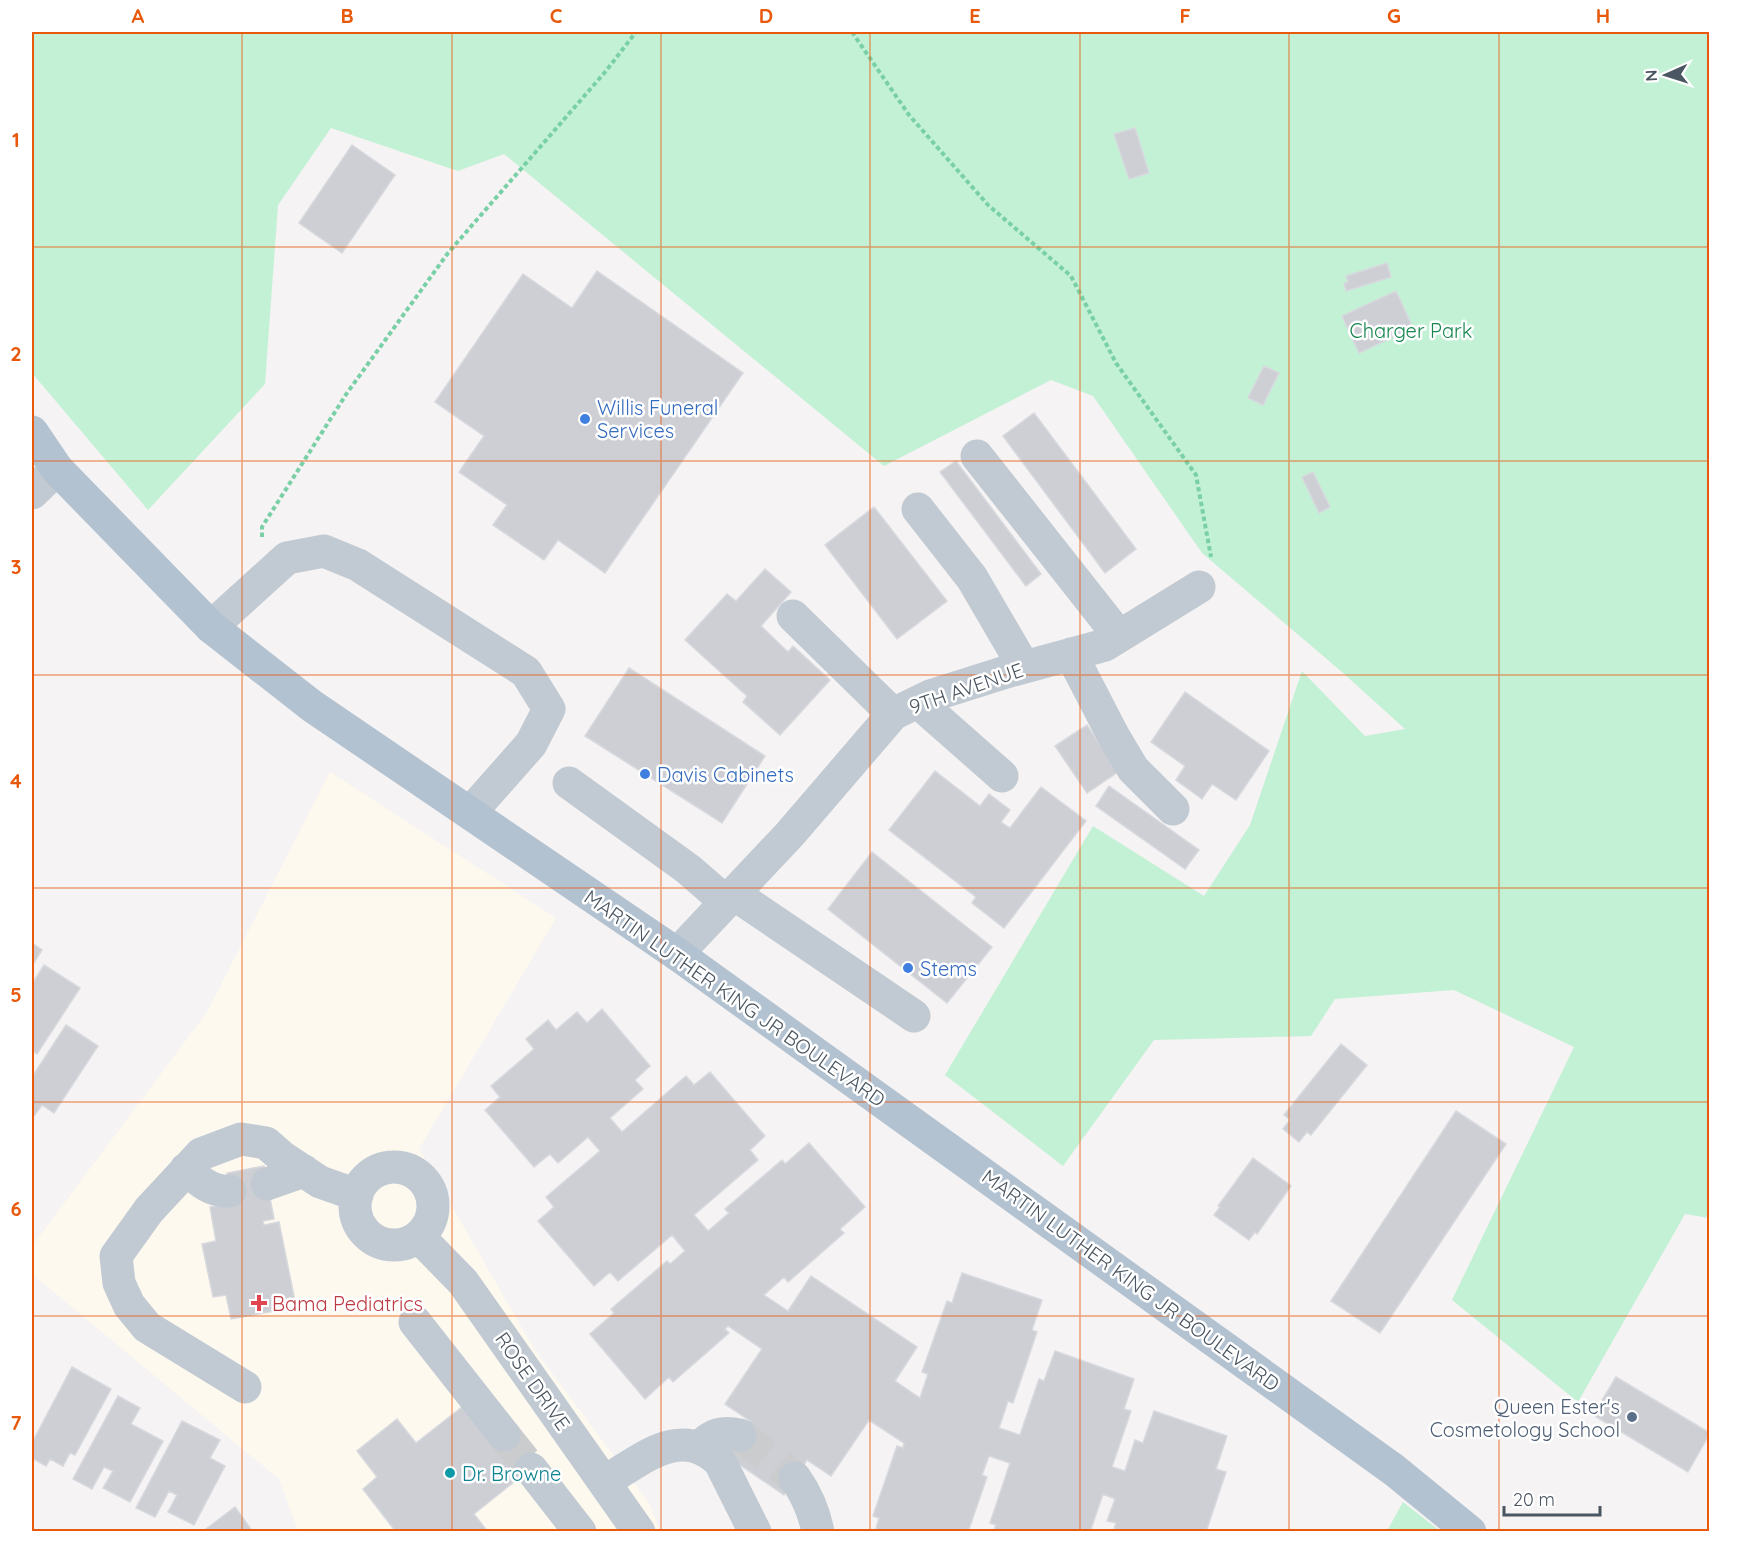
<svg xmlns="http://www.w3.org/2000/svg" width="1741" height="1563" font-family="Quicksand,sans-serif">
<rect width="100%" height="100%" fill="#f5f3f3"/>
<path fill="#fdf9ef" d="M330,772L556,918L419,1149L534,1349L649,1503L660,1531H298L279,1479L32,1274V1246L207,1012Z"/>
<path fill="#c3f1d5" d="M32,32H1709V1218L1685,1214L1578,1402L1452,1300L1574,1047L1454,990L1335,999L1311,1036L1154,1040L1063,1166L945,1075L1093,826L1204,896L1250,825L1302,671L1365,736L1405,729L1342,672L1202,553L1093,396L1051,380L884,466L504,154L458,171L331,128L278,205L265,384L148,510L32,373Z
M1403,1502L1440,1531H1387Z"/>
<path fill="#cdcfd5" stroke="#d7d9de" stroke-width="1.5" d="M1135,128L1149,173L1129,179L1114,134Z
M352,145L395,175L342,253L299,223Z
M1387,263L1391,277L1346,291L1344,283L1348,282L1346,276Z
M597,271L743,373L605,573L558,540L544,560L493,525L507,505L459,472L484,436L435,402L523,274L572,308Z
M1396,291L1413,328L1359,353L1342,316Z
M1264,366L1279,373L1263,405L1248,398Z
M1034,413L1136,549L1105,573L1003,436Z
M956,461L1041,574L1026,586L940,472Z
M1313,472L1330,507L1319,513L1302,477Z
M874,507L947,601L897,639L825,545Z
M765,569L791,592L761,626L788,652L793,646L830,680L780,735L743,702L747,696L685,640L727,594L736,601Z
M629,668L765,756L722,823L585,736Z
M1185,692L1269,751L1236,800L1212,784L1202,799L1176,780L1185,766L1151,742Z
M1087,725L1118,772L1087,793L1055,746Z
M935,771L980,806L989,794L1010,810L1001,822L1010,828L1041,787L1086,821L1004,928L972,903L976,897L889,830Z
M1109,786L1199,850L1185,869L1096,806Z
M872,852L992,947L947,1003L828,909Z
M32,943L42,950L32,966Z
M44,965L80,988L37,1054L32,1050V984Z
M602,1009L650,1066L635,1080L643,1089L610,1118L622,1132L686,1076L694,1085L710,1072L765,1136L750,1150L758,1160L694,1215L708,1231L729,1213L725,1209L782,1160L785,1164L809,1143L865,1207L840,1229L844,1233L788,1282L784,1277L764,1295L788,1311L811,1276L917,1347L895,1381L920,1398L928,1374L922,1372L947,1301L952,1303L962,1273L1042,1300L1032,1330L1037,1332L1013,1403L1008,1401L999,1428L1020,1435L1039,1379L1044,1381L1055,1351L1134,1379L1124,1409L1131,1411L1112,1467L1125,1471L1135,1440L1143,1443L1154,1411L1227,1436L1216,1469L1226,1472L1206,1532H1113L1116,1523L1107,1521L1115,1499L1103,1494L1090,1532H993L996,1525L990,1523L1010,1463L989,1456L982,1475L987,1477L968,1532H875L879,1518L873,1516L897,1446L903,1448L904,1443L869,1420L831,1476L807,1460L784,1495L727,1456L750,1421L725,1404L762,1349L728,1326L725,1329L729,1333L673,1382L669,1377L645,1399L590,1334L614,1313L611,1309L667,1261L670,1264L685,1251L672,1235L618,1281L610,1272L594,1286L538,1221L554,1207L546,1197L600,1151L588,1137L558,1163L550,1154L534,1167L485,1110L500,1097L491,1086L534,1049L526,1039L548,1020L556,1030L577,1012L587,1023Z
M66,1025L98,1046L54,1113L42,1105L34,1116L32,1115V1077Z
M1341,1044L1367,1065L1311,1135L1307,1132L1299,1142L1283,1129L1290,1120L1284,1115Z
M1456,1111L1506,1144L1380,1333L1331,1301Z
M1253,1158L1291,1186L1257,1234L1255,1232L1249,1240L1214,1215L1220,1207L1218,1206Z
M264,1166L274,1219L263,1221L264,1225L279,1222L295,1301L279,1304L280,1310L231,1319L226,1295L213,1297L202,1244L216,1241L210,1207L232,1203L227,1173Z
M72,1367L111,1389L75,1455L70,1453L63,1466L50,1459L46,1466L32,1458V1443Z
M1616,1377L1710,1433L1688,1472L1593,1415Z
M118,1396L140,1408L131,1424L163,1441L130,1502L103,1488L113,1471L104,1467L92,1489L73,1479Z
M462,1407L514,1427L540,1461L474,1514L488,1532H396L363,1489L377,1477L357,1451L397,1419L416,1443Z
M182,1421L220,1440L210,1458L225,1466L194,1525L168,1512L177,1495L169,1491L155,1517L136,1508Z
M235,1507L253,1532H202Z"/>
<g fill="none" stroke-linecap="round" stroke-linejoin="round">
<path stroke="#caccce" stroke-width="33" stroke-dasharray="33 16" stroke-linecap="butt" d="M504,1435L531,1469
M740,1435L795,1478"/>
<path stroke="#7ad0a6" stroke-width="4" stroke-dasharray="4.5 3" stroke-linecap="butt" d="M852,32L909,115L988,205L1071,276L1116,363L1196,475L1211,557
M262,537V527L347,393L448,253L606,71L636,32"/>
<path stroke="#c1cad2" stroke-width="33" d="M977,456L1119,636
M32,493L57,469
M918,509L972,578L1024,667
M793,616L893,714
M211,627L287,558L324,551L358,565L526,672L549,709L531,744L470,813
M1071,654L1114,737L1133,769L1173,809
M918,702L1002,776
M569,783L688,869L726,902
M734,894L914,1016
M677,954L790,834L893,714L930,696L1006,672L1105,645L1199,587
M355 1206a39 39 0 1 1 78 0a39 39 0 1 1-78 0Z
M186,1169C199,1181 211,1192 230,1191
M267,1184L304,1171
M419,1237L463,1282L639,1532
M415,1322L504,1435
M245,1387L147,1327L129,1305L119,1283L116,1256L149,1210L201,1154L241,1139L266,1143L282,1157L320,1182L357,1195
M700,1447C712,1434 723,1431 740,1435
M531,1469L580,1532
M795,1478C807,1495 814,1511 818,1532
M604,1482C642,1460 680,1423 720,1462L755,1532"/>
<path stroke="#b3c2d1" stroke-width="33" d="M32,432L57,469L211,627L312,706L677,954L1394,1470L1470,1532"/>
</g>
<path fill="none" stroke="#e8590c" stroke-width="1.5" stroke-opacity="0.55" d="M242,32V1532M452,32V1532M661,32V1532M870,32V1532M1080,32V1532M1289,32V1532M1499,32V1532M32,247H1710M32,461H1710M32,675H1710M32,888H1710M32,1102H1710M32,1316H1710"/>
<g fill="#3f7fe0" stroke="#fff" stroke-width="2">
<circle cx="585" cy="419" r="6"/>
<circle cx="645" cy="774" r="6"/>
<circle cx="908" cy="968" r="6"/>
</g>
<path fill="#e0444e" stroke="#fff" stroke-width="2" d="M256 1294h6v6h6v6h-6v6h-6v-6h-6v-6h6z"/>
<circle fill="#5c6f8a" stroke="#fff" stroke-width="2" cx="1632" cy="1417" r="6"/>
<circle fill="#0f9aa8" stroke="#fff" stroke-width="2" cx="450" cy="1473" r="6"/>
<g text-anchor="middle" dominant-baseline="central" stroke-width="5" stroke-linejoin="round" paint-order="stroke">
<g font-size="20" fill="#17864f" stroke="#fff">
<text x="1411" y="330">Charger Park</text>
</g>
<g font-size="20" fill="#366cbe" stroke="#fff" text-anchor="start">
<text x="597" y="407">Willis Funeral<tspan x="597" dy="23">Services</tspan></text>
<text x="657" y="774">Davis Cabinets</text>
<text x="920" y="968">Stems</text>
</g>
<g font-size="20" fill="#4a5661" stroke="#fff">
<text transform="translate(966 688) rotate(-19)">9TH AVENUE</text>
<text transform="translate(735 998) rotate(35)">MARTIN LUTHER KING JR BOULEVARD</text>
<text transform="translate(1131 1280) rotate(36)">MARTIN LUTHER KING JR BOULEVARD</text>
<text transform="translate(533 1381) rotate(55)">ROSE DRIVE</text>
</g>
<g font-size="20" fill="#be3a42" stroke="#fff" text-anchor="start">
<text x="272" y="1303">Bama Pediatrics</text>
</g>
<g font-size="20" fill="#4e5e75" stroke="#fff" text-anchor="end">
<text x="1620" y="1406">Queen Ester's<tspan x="1620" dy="23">Cosmetology School</tspan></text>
</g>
<g font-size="20" fill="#0d838f" stroke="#fff" text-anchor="start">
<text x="462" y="1473">Dr. Browne</text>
</g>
</g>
<rect width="1741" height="1563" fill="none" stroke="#ffffff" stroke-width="66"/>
<g transform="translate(1666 75) rotate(267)" stroke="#ffffff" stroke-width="4.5" paint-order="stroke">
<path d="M0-4.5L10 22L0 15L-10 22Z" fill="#4a5661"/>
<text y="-9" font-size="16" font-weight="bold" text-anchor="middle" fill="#4a5661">N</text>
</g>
<path d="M1504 1506v9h96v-9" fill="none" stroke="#4a5661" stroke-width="3"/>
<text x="1513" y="1506" font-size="18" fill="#4a5661" stroke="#ffffff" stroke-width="4.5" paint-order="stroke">20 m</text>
<rect x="33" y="33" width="1675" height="1497" fill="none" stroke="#e8590c" stroke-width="2"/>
<g font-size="20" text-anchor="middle" font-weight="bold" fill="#e8590c">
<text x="138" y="23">A</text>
<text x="347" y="23">B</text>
<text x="556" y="23">C</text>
<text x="766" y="23">D</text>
<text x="975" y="23">E</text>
<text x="1185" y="23">F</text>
<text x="1394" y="23">G</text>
<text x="1603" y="23">H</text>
<text x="16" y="147">1</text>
<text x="16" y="361">2</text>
<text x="16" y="574">3</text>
<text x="16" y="788">4</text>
<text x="16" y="1002">5</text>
<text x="16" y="1216">6</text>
<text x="16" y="1430">7</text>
</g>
</svg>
